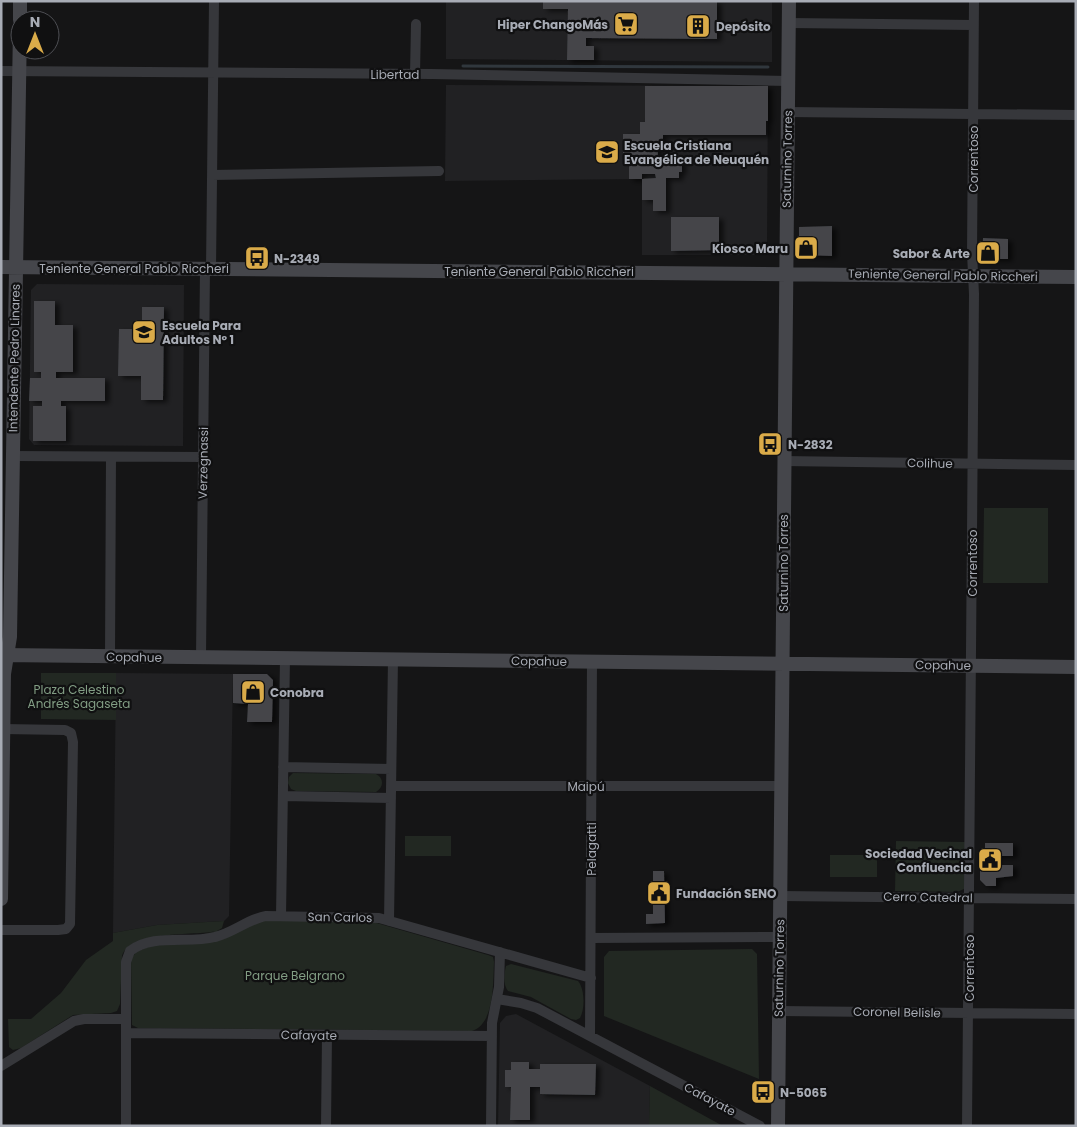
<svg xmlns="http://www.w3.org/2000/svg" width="1077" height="1127" font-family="Poppins,sans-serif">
<defs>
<filter id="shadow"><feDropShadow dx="4.5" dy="2.5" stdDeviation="2.5" flood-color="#0009"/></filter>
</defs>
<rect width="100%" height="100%" fill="#151516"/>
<path fill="#212123" d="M446,1H772V62L446,59Z
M446,85L768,86L767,246L759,255H642V179L445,181Z
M37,284L184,285L183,446L34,445L29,439L31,290Z
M116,673L233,674L229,916L224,921L157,925L113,933Z
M516,1014L650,1086L649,1126H498L500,1023L506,1016Z"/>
<path fill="#222822" d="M984,508H1048V583H983Z
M41,673H116V720L41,719Z
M293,773L376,774C384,778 384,787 376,792L296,791L291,789L288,783L289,777Z
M405,836H451V856H405Z
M896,841L965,842L964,889L957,892L895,891Z
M830,855H877V877H830Z
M266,920L373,922L488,955L493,957L494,962C493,981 495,1024 472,1031L138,1028L132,1025L131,959L136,952L151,946Z
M224,921L222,928L217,931C194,936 130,930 122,956L120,1004L117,1011L111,1013L73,1015L21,1048L13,1050L9,1047L8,1019H31L61,993L86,960L113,941V933L157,925Z
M752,949L757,954L759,1079L604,1016V957L609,951Z
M511,964L578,981C585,989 585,1009 580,1018L576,1020L571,1019L531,997L508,991C503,985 504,974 506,966Z
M650,1086L723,1126H649Z"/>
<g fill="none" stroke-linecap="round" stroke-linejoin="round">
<path stroke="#30373d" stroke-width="3" d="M463,66L768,67"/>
</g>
<path fill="#444549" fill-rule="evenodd" filter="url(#shadow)" d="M543,1H717V39L586,38V46H594V60H567L568,9H543Z
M645,86H768V121H766V135H663V148H657L658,155H682V172H679V178H666V211H653V200H642V179H629V159H623V134H640V122H645ZM642,174H655L656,178L642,179Z
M671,217H719V250L671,251Z
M832,226V256L805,255L799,249V227Z
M983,238L1008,239V259H982Z
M34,301H55V325H73V372H56V378H105V401H61V406H66V441H33V406H42V401H29L30,378H41V372H34Z
M142,307H164L163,400H141V376H118L119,329H142Z
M233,674H267L273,680L272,722H247L248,704L233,703Z
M985,843H1013V856H996V865H1013V876L996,878V886H986L980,880V871H985Z
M653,871H664L665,923L646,924V914H653Z
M511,1062H529V1069H540V1064H596L595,1095L540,1094V1087H530V1120H510L511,1087H505V1070H511Z"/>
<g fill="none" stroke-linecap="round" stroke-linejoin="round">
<path stroke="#36373b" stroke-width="10" d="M789,23L973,25
M1,71L432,74L788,81
M415,74L416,24
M788,112L1076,115
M212,175L439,171
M211,269L214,1
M12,456L203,457
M783,461L1076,465
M110,656L111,457
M201,657L205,268
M283,767L391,769
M391,786H781
M283,796L391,798
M780,896L1076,899
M281,916L285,658
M389,921L393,659
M1,930H58L66,929L70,924L73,742L71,733L65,730L3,729
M591,938L780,937
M497,999L521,1003L537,1008L760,1126
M779,1011L1076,1014
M126,1033L492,1036
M590,1036L592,661
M1,1066L74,1021L84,1019H126
M126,1126V962L130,951C153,933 188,944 215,937C233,933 248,919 266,916L379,918L591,978
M326,1126L327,1035
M491,1126L492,1023L499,987L500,952
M967,1126L974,294L972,253L974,1"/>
<path stroke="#45464b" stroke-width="14" d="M20,20V1
M1,267L1076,277
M1,655L1076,667
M1,899L4,674L10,637L20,27
M778,1126L789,1"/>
</g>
<defs>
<symbol id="supermarket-square" viewBox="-11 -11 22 22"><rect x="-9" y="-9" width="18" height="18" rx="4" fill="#daab49" stroke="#101011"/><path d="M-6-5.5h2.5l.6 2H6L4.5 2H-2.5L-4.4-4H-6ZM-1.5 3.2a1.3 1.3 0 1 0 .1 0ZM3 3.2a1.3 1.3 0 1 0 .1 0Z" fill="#111"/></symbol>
<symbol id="building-square" viewBox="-11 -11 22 22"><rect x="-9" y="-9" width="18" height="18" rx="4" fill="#daab49" stroke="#101011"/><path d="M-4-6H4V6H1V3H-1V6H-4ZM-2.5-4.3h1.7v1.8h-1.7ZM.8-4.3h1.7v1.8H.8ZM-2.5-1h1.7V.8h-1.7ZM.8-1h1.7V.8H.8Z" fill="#111"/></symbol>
<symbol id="school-square" viewBox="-11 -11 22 22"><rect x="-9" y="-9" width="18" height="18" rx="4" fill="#daab49" stroke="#101011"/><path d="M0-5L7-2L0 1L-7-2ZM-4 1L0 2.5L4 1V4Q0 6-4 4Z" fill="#111"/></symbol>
<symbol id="shop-square" viewBox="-11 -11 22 22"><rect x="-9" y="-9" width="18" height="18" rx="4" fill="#daab49" stroke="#101011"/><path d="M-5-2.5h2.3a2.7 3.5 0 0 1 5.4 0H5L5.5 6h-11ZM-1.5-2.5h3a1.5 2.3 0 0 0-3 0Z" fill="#111"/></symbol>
<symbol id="bus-square" viewBox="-11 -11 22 22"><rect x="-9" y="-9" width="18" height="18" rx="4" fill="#daab49" stroke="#101011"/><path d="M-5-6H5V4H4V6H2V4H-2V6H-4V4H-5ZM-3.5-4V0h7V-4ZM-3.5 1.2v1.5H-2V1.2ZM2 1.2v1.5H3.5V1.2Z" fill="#111"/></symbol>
<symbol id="university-square" viewBox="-11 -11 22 22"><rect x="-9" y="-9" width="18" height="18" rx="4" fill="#daab49" stroke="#101011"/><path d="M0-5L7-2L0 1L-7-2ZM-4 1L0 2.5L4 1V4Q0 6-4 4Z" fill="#111"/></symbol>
<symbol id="civic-square" viewBox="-11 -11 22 22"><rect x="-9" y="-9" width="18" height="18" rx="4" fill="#daab49" stroke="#101011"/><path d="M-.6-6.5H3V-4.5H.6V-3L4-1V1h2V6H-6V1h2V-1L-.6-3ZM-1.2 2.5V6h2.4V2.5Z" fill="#111"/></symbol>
</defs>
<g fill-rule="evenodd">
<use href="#supermarket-square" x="612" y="10" width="28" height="28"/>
<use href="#building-square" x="684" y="12" width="28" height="28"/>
<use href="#school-square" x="593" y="138" width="28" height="28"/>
<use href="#shop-square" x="792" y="234" width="28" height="28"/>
<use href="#shop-square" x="974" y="239" width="28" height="28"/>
<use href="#bus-square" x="243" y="244" width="28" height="28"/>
<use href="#university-square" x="130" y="318" width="28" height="28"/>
<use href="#bus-square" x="756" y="430" width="28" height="28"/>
<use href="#shop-square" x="239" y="678" width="28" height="28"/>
<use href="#civic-square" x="976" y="846" width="28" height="28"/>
<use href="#civic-square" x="645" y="879" width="28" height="28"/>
<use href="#bus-square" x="749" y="1078" width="28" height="28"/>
</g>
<g text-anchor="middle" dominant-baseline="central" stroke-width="4.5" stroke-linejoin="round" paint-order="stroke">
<g font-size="12" font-weight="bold" fill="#a8acb5" stroke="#101011" text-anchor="start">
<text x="608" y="24" text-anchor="end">Hiper ChangoMás</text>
<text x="716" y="26">Depósito</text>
<text x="624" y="145">Escuela Cristiana<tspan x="624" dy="14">Evangélica de Neuquén</tspan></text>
<text x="788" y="248" text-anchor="end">Kiosco Maru</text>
<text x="970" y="253" text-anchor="end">Sabor &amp; Arte</text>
<text x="274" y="258">N-2349</text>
<text x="162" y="325">Escuela Para<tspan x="162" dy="14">Adultos N° 1</tspan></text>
<text x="788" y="444">N-2832</text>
<text x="270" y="692">Conobra</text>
<text x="972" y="853" text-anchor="end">Sociedad Vecinal<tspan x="972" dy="14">Confluencia</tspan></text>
<text x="676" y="893">Fundación SENO</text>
<text x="780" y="1092">N-5065</text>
</g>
<g font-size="12" fill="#a8acb5" stroke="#101011">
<text x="395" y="74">Libertad</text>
<text transform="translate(787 159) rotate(-89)">Saturnino Torres</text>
<text transform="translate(973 159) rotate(-90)">Correntoso</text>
<text x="134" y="268">Teniente General Pablo Riccheri</text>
<text x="539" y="271">Teniente General Pablo Riccheri</text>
<text transform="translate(943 275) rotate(1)">Teniente General Pablo Riccheri</text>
<text transform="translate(14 358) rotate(-89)">Intendente Pedro Linares</text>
<text transform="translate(203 463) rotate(-89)">Verzegnassi</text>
<text transform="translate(930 463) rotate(1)">Colihue</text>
<text transform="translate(783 563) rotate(-90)">Saturnino Torres</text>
<text transform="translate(972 563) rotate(-90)">Correntoso</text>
<text transform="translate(134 657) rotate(1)">Copahue</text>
<text transform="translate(539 661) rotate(1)">Copahue</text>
<text transform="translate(943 665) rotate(1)">Copahue</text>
<text x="586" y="786">Maipú</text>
<text transform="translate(591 849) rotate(-90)">Pelagatti</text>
<text transform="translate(928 897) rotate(1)">Cerro Catedral</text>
<text transform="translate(340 917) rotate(1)">San Carlos</text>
<text transform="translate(779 968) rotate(-89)">Saturnino Torres</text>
<text transform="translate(969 968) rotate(-90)">Correntoso</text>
<text transform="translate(897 1012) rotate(1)">Coronel Belisle</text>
<text transform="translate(309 1035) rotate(1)">Cafayate</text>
<text transform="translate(710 1099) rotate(28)">Cafayate</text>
</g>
<g font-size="12" fill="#829d84" stroke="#101011">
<text x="79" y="689">Plaza Celestino<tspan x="79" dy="14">Andrés Sagaseta</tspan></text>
<text x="295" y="975">Parque Belgrano</text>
</g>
</g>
<rect width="1077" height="1127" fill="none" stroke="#a8acb5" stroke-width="5"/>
<g transform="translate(35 35)"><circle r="24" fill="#101011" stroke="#4d4e53"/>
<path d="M0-4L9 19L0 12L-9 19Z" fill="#daab49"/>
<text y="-8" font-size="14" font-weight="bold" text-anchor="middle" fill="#a8acb5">N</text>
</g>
</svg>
